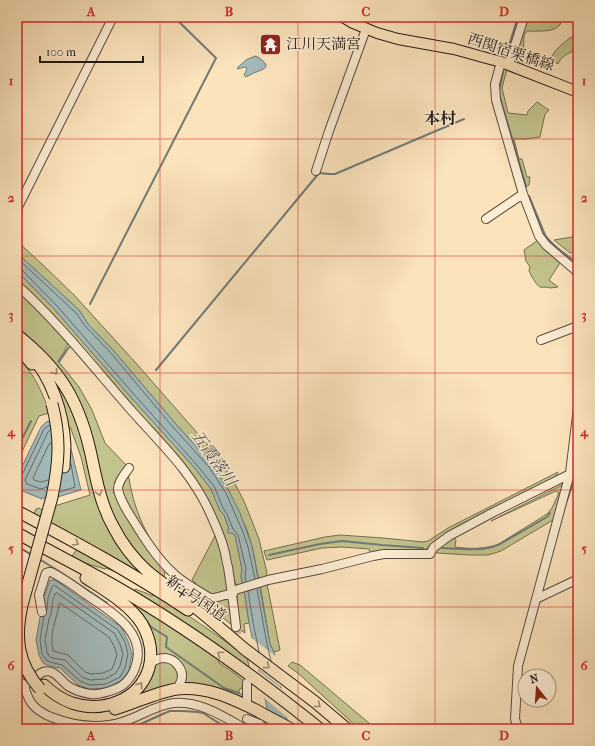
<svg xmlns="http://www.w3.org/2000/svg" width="595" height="746" font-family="'IM FELL French Canon','Noto Serif JP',serif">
<rect width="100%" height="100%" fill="#fbe3bc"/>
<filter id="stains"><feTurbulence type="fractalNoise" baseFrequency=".005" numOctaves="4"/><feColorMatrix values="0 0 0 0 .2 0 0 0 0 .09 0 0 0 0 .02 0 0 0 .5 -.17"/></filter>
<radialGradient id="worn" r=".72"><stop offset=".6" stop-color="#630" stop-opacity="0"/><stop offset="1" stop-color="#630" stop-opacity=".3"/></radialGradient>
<path fill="#c3c38d" stroke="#746e50" d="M528,17H563C562,18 562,22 561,23C557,33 536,31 527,31L524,35L523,67L513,63Z
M571,37H578V47C571,54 562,54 558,64L551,59C554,49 564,43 571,37Z
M502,67L507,69L502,88L508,113L527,115L528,111L537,102L549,110L545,114L540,137L525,139H514L519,159H522L527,177H530L529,185L524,189L497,89Z
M578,236V252L570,253L554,240Z
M538,240L560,263L549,280L558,287L550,288C546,286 544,288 540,287C536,285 531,275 529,271L530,267L526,261L524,250Z
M17,241L44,266L75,296L135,362L214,452L233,480L244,501L259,539L267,573L265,577L259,580L252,546L247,530L229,491L212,464L175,423L113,350L88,324L79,310L17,253Z
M17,271L55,310L128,394L193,466L211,489L220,510L224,515L231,533L235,535L242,569L241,577L243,585L236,586L228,552L206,497L17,281Z
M17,290L38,309L68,343L64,352L58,361L79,387L92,410L105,443L126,465L113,493L117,494L165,571L164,577C142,561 122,540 112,515C101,488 95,460 87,433C83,421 81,407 76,395C63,367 39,346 17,326Z
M17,355C32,372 43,391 49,413L39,416L17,462Z
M56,381L69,404L81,433L91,476L144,576L34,514L36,509L39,508L42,510L90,495L81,457L71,429L66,421L54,382Z
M558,472L555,478L455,528L445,534L426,549L415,553L370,554L369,549L342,547L322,548L267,560L264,551L325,537L340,535L383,538L423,542L428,541L448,528Z
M128,473C132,498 138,518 151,540L143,533L121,492L122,484Z
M564,484L556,515L553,520L501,551L488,555H469L437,553L435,551L454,537L456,540L455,547C470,549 483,549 497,545L547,514L552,508L559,493L556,491L491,521Z
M216,534L222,554L229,590L226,592L212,596L196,586L195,582L192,580Z
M77,549L118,573L106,568L105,569L85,563L72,556Z
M175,579L206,598L227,597L230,599L233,626Z
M260,584H267L280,650L274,652L270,644Z
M125,588L134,591L135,589L146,593L152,596L153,594C186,613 217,635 247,657L250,671Z
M110,589C147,612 184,634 219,660L218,662L234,673L244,681V683L241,689H239V692L242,695V698L182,686L181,664L154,659V644Z
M244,589L249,623L244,624L245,633L239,629L237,593Z
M165,661C176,665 176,668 179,678L174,688L135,696L154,665L157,663Z
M292,662L300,665L376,729H359L299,674L288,666Z"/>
<path fill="#a3bbbb" stroke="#707b78" d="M255,56C258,57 260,58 263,61C273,69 256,71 252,74C250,75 248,76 246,77L244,75L246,71L247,68L244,67L238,69L237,68L246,60Z
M17,253L79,310L88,324L113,350L175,423L212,464L229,491L240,513L252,546L270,644L274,652L288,724L268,713L249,623L244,589L241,577L242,569L235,535L231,533H228L227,530L229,529L224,515L220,511L211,489L193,466L128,394L55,310L17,271Z
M59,418L71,449L81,490L54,498L50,495L42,499L20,490L17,483V477L41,427L46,422Z
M50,580H55L121,627L128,641L132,654L129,670L122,680L107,688L89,689L78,685L60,668L49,666L43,663L39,655L36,640L41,612H43L44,597Z"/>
<path fill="#fbe3bc" d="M250,637L277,657L283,688L257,668Z
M257,670L283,690L290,720L263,697Z"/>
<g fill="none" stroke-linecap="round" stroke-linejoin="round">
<path stroke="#646a67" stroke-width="1" d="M17,258L76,313L85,326L110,352L172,426L209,467L226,493L243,532L248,547L255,579
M17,269L22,270L58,307L131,391L196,464L214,486L223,508L227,514L233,529L238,535L246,569L245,577L246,582
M17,477H20L22,475L44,429L50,425
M48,480L41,482L34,480L33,478L49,444L51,443
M47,487L41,489L27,484L25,480L48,432L50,430
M60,492L75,487L71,464
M257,589L267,644L271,661
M248,591L253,622L259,652
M57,593L114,633L120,644L123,654L120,666L116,673L105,679L90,680L82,677L65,660L52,658L49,656L47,652L45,640L49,619L51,614L53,599L55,594Z
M60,603L109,637L114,646L117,655L114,664L112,669L103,673L91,674L85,672L68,655L53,651C49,633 56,622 59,605Z
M44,616L40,640L42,654L46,660L50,662L62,665L80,681L90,685L106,684L120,677L125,668L128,654L125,642L118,630L54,585L52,587L48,598L47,610"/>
<path stroke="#707b78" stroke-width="2" d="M507,52L518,17
M499,90L503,72
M499,94L526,186
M529,196L545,235C553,247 567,255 578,264
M90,304L216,58L174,17
M59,362L69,347
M156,370L319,173L329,174H335L464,119
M17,449L31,421
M577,464V447
M564,509L574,480
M17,546L32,555
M442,548C461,549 482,552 500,544L547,517L550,513
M269,555L320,544L342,541L382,545L423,548
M39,559L57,570L107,603
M137,610L142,614L151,627L167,637L166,647L224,688L239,693
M124,729L143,723L165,713L170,711H182L198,712L203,713L228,729"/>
<path stroke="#d0bb9a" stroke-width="8" stroke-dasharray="8 4" stroke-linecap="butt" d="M236,627L245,673"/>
<defs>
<path id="minor" d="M501,62L495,84L496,100L523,194L539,236L546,245L575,270L578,274
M509,64L524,17
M316,171L329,131L366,29
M17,209L113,17
M486,219L523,194
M17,285C59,323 94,368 131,410C160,443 192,472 210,513C215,524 221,537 224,549C226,555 226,561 228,567C231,587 234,607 236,627
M541,340L578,326
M129,468C125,474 118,481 118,489C119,497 128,513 133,520C144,538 156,557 172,572C182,582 197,590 210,598H214L233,593
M17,552L26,557L17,589
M232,591L268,580L322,569L373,556L384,554H430L434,547L449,536L492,513L578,470
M536,599L578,579
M150,664C154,660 159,658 165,658C176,659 185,671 181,681C180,684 178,687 176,690
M17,676C19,681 22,685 25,689C27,695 29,701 33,705C38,711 44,714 51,717C74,726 99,729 122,722C140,717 155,705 174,703C199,701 221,715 242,727
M23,687C28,683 38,674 43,672C54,668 61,681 68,686C74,690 84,693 91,694C99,695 116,690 123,685C129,680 133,674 135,668C149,632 109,610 85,594C74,586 63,578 51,572H49L46,573L39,595L42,612
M247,702V683
M247,719L260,724L261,729
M518,729L515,719L518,666L570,473L578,407"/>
<path id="major" d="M343,17L353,23L377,33L398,39L454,49L501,62L578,92"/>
<path id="highway" d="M17,335C59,368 78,399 90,450C96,477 100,504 114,528C122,544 134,559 147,571C161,583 177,593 191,604C210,619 228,635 247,651
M17,346L32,364
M30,354C52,378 63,413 65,445C65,452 64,459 64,467
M17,511C75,542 133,573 188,610
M17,533C49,551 81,567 113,585C186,627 254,676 320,729
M242,647L315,702L347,729
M44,685C52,693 61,699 72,703C102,713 139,701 149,668C153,653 150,638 142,624C129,604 106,591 86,578
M115,709C135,703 157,692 177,689C206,686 231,698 256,710C268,717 280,723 291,729"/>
</defs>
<use href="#minor" stroke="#5a4c3d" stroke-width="10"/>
<use href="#major" stroke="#241a13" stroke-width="12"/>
<use href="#highway" stroke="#241a13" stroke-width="13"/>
<use href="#minor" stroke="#fcedd3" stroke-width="8"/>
<use href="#major" stroke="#fbe3bc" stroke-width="10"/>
<use href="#highway" stroke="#fbe3bc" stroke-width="11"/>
<defs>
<path id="highway-bridge" d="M40,689C17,663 15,637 22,605L52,497C59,463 61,438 52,404"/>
</defs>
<use href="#highway-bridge" stroke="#241a13" stroke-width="13" stroke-linecap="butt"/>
<use href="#highway-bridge" stroke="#fbe3bc" stroke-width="11"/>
</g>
<defs><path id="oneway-chevron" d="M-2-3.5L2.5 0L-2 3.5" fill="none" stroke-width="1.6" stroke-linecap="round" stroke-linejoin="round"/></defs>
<g stroke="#9a8970">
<use href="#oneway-chevron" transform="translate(55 372) rotate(52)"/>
<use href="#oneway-chevron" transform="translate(99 493) rotate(75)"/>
<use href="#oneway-chevron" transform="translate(76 543) rotate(30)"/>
<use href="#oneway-chevron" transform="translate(220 654) rotate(-145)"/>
<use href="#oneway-chevron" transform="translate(267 666) rotate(37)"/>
<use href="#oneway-chevron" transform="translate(140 685) rotate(-53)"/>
<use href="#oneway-chevron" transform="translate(318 705) rotate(39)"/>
</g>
<path fill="none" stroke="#d62828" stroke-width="1" stroke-opacity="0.55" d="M160,17V729M298,17V729M435,17V729M17,139H578M17,256H578M17,373H578M17,490H578M17,607H578"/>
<defs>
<symbol id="temple-square" viewBox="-11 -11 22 22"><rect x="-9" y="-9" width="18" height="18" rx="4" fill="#8f2418" stroke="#fcedd3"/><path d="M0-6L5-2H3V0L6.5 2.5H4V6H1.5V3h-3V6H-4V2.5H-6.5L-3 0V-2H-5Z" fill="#fff"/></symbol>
</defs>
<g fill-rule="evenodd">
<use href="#temple-square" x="258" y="32" width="25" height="25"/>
</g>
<g text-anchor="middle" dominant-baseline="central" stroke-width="3" stroke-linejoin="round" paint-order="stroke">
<g font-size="15" fill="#241a13" stroke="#fcedd3" text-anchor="start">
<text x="286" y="44">江川天満宮</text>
</g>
<g font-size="15" fill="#241a13" stroke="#fcedd3">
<text transform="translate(511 52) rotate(18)">西関宿栗橋線</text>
<text transform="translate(196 598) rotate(34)">新4号国道</text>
</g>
<g font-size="16" font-weight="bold" fill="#241a13" stroke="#fcedd3">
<text x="440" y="118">本村</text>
</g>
<g font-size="16" font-style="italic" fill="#50524e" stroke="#fcedd3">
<text transform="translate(214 458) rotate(54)">五霞落川</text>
</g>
</g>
<rect width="595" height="746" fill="none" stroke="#fbe3bc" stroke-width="44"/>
<g transform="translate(537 688) rotate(343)"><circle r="19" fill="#fcedd3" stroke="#a69986"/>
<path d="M0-3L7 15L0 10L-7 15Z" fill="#8f2418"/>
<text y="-6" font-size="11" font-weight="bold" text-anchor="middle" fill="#241a13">N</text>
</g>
<path d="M40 56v6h103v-6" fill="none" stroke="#241a13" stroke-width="2"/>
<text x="46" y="56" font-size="12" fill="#241a13" stroke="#fcedd3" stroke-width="3" paint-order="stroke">100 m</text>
<rect x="22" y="22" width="551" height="702" fill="none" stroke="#d62828" stroke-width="1.5"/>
<g font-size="13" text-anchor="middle" font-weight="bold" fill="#d62828">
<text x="91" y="16">A</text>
<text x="229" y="16">B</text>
<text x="366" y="16">C</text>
<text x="504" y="16">D</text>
<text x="11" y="85">1</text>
<text x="584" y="85">1</text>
<text x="11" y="202">2</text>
<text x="584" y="202">2</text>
<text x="11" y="319">3</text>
<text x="584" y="319">3</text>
<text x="11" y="436">4</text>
<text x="584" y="436">4</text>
<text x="11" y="553">5</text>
<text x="584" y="553">5</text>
<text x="11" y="670">6</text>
<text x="584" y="670">6</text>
<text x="91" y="740">A</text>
<text x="229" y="740">B</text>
<text x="366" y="740">C</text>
<text x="504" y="740">D</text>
</g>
<rect width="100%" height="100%" filter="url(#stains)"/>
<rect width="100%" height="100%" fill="url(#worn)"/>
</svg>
